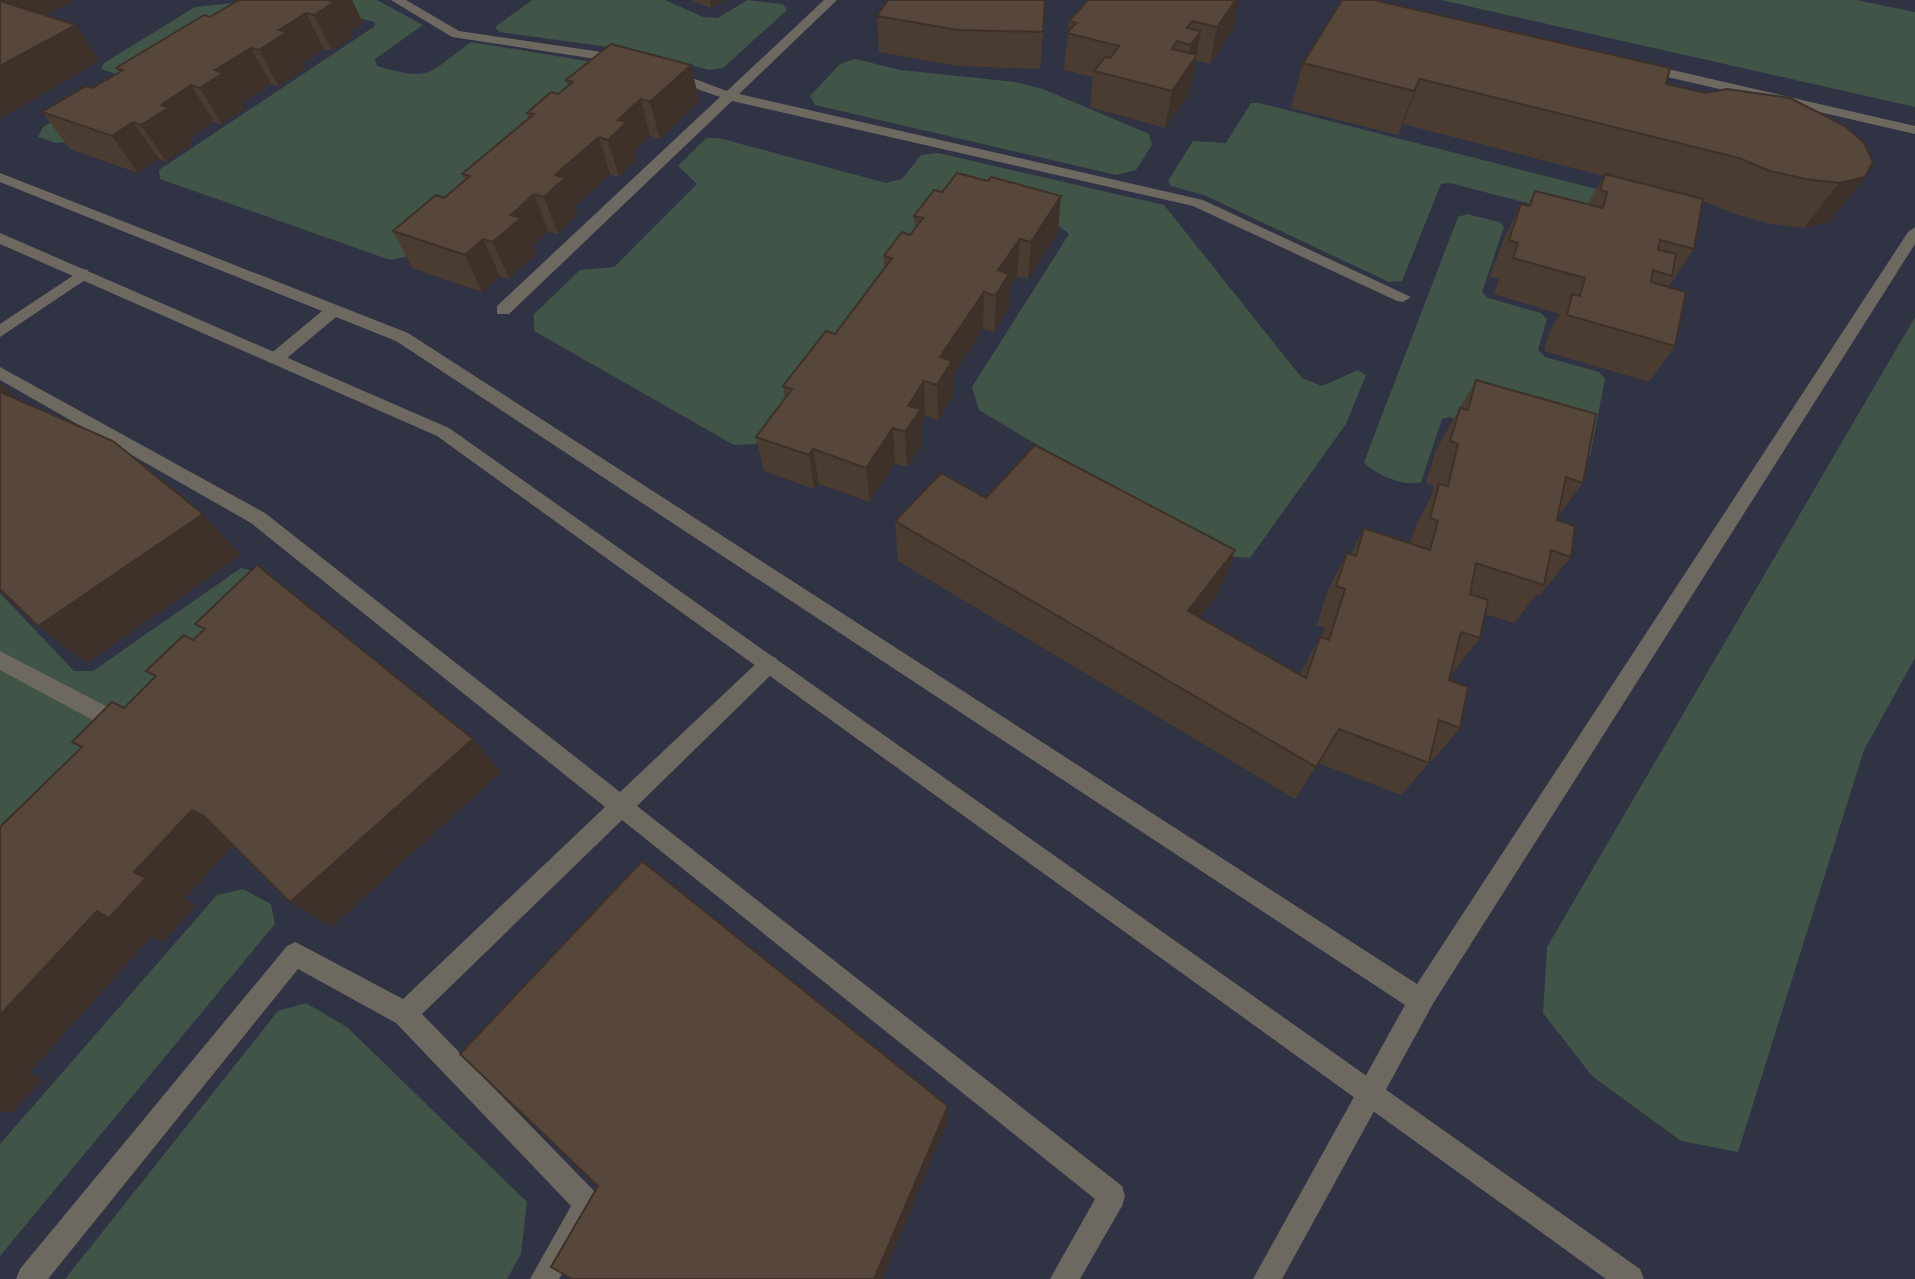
<svg xmlns="http://www.w3.org/2000/svg" width="1915" height="1279" font-family="Karla,sans-serif">
<rect width="100%" height="100%" fill="#303344"/>
<path fill="#405447" d="M260,0H377L423,25L375,59L377,66C432,82 427,74 471,42L616,66L622,74L405,257L390,260L160,179L159,170L375,26L374,22L305,3L74,141L56,143L38,137L43,127L119,80V75L101,69L104,63L195,7Z
M532,0H665L703,17L718,18L747,0L783,4L787,10L723,68L709,70L637,51L499,32L495,27Z
M1441,0H1856L1915,12V107Z
M855,59L901,70L1015,82L1043,89L1149,134L1152,145L1136,170L1116,175L815,105L810,96L840,64Z
M1251,103H1259L1671,208L1566,213L1450,183L1441,184L1402,281L1389,282L1204,195L1171,186L1168,181L1193,141L1226,143Z
M706,138H719L886,183L902,179L921,155L938,153L1164,205L1302,378L1322,386L1358,370L1366,375L1346,424L1250,558L1221,556L979,410L972,387L1069,234L1059,226L959,198L944,199L756,444L734,445L534,331V314L580,270L614,267L697,184L678,166Z
M1467,214L1499,222L1504,227L1482,292L1488,298L1541,313L1547,319L1538,350L1545,357L1599,372L1605,379L1590,456L1582,459L1449,417L1442,419L1421,482C1405,487 1375,475 1364,462L1458,217Z
M1915,317V658L1864,750L1738,1152L1681,1141L1592,1076L1543,1013L1547,947Z
M241,568L258,572L0,887V593L74,671H93Z
M243,889L271,904L275,924L0,1256V1144L217,895Z
M306,1003L347,1027L527,1202L521,1254L507,1279H65L278,1011Z"/>
<g fill="none" stroke-linecap="round" stroke-linejoin="round">
<path fill="#6d6860" fill-rule="evenodd" d="M391,0H406L459,31L622,55L628,59L622,63L452,37Z
M824,0H837L739,94L1203,200L1411,297L1403,302L1397,301L1193,206L732,101L509,314H497V306L720,97L666,78V72H676L727,91Z
M1642,63L1915,126V134L1637,70V64Z
M0,173L408,333L1417,984L1908,232L1915,227V244L1434,1002L1282,1279H1253L1405,1005L396,341L336,317L281,363H269L267,359L269,355L322,311L0,182Z
M83,269L88,270V278L0,337V324Z
M0,367L265,513L620,792L762,658L769,655L776,658L779,664L776,670L637,806L1122,1186L1125,1196L1122,1206L1080,1279H1050L1095,1199L622,820L422,1014L597,1194L601,1204L597,1214L559,1279H530L571,1206L396,1023L298,969L48,1279H16L20,1269L287,946L295,942L303,946L403,999L605,807L251,523L0,380Z
M0,651L123,715L127,722L123,729L109,737L102,735L100,724L0,670Z"/>
<path fill="#6d6860" fill-rule="evenodd" d="M0,233L449,428L1640,1269L1644,1279H1606L437,436L0,244Z"/>
</g>
<path fill="#4b3c32" d="M239,0L363,23L349,32L352,38L332,51L324,49L303,63L306,68L279,87L271,84L241,104L245,109L222,124L214,122L189,139L192,144L167,162L159,159L138,173L70,149L42,112L92,88L119,72L116,68L210,17Z
M691,0H725L711,8Z
M1046,0L1040,69L958,66L879,52L877,16Z
M1088,0L1233,30L1210,64L1196,60L1190,92L1165,128L1090,107L1093,77L1064,70L1069,21Z
M1303,63L1666,84L1865,177L1829,222L1804,228L1771,224L1738,215L1703,201L1694,249L1669,286H1665L1675,346L1649,382L1544,351L1550,330L1560,314L1494,294L1499,279L1490,277L1503,241L1521,204L1527,206L1535,191L1588,204L1604,176L1403,124L1398,135L1291,108Z
M691,65L699,101L660,139L650,136L635,151L637,159L619,177L610,174L575,206L577,215L558,234L548,231L532,246L536,254L509,279L500,276L482,292L412,268L393,231L444,198L465,180L462,174L529,119L527,113L558,94L568,86L566,80Z
M914,216L1058,232L1028,279L1017,276L1009,289L1008,310L994,332L983,329L953,375V396L938,420L925,416L921,423L922,445L907,467L895,463L870,502L819,484L814,489L764,471L756,437L785,399L783,386L835,334L884,268V256L910,235L915,228Z
M1476,380L1583,483L1558,516L1557,520L1571,557L1539,596L1536,595L1514,623L1485,614L1480,638L1451,675L1450,674L1449,680L1460,728L1432,761L1429,760V763L1401,795L1318,763L1295,799L898,561L895,521L986,498L1235,550L1221,589L1199,618L1300,674L1320,637H1322L1325,628L1317,625L1327,592L1347,553L1351,554L1364,528L1410,543L1416,525L1431,497L1434,486L1426,483L1436,450Z"/>
<path fill="#3d3129" d="M0,0H75L13,33L0,15Z
M327,0H352L363,23L349,32L352,38L332,51L314,15Z
M710,0H725L711,8Z
M1236,0H1239L1233,30L1210,64L1217,27Z
M306,13L324,49L303,63L306,68L279,87L259,50L279,30Z
M76,25L100,61L0,119V66Z
M1201,31L1190,92L1165,128L1172,91L1185,72L1190,45Z
M251,48L271,84L241,104L245,109L222,124L200,88L215,70Z
M691,65L699,101L660,139L650,102Z
M1420,79L1403,124L1398,135L1414,91Z
M191,85L214,122L189,139L192,144L167,162L141,125L161,105Z
M641,99L650,136L635,151L637,159L619,177L608,140L618,120Z
M133,122L159,159L138,173L112,136Z
M599,137L610,174L575,206L577,215L558,234L544,197L555,175Z
M1865,177L1829,222L1804,228L1839,183Z
M534,194L548,231L532,246L536,254L509,279L493,242L511,215Z
M1061,196L1058,232L1028,279L1031,242Z
M483,239L500,276L482,292L465,255Z
M1020,239L1017,276L1009,289L1008,310L994,332L998,270Z
M984,292L983,329L953,375V396L938,420L937,385L940,357Z
M924,381L925,416L921,423L922,445L907,467L905,432L908,406Z
M0,382L43,424L0,405Z
M893,428L895,463L870,502L866,468Z
M813,449L819,484L814,489L809,455Z
M203,514L241,555L87,663L38,626Z
M1235,550L1221,589L1176,649L1188,611Z
M473,739L501,772L332,927L290,902Z
M192,810L238,840L185,899L196,905L163,943L151,937L30,1072L42,1080L12,1113L0,1111V1015Z
M948,1106V1120L882,1279H874Z"/>
<path fill="#57463a" stroke="#3d3129" stroke-width="2" d="M239,0H328L334,2L314,15L306,13L279,30L287,32L259,50L251,48L215,70L223,73L200,88L191,85L161,105L168,108L141,125L133,122L112,136L42,112L86,86L92,88L123,70L116,68L204,15L210,17Z
M888,0H1045L1043,32L958,30L877,16Z
M1088,0H1236L1217,27L1192,21L1187,28L1201,31L1190,45L1177,41L1172,49L1197,55L1172,91L1094,71L1105,57L1110,58L1119,46L1067,33L1076,23L1069,21Z
M1342,0H1374L1670,68L1666,84L1706,93L1727,89L1790,98L1845,126L1864,143L1873,162L1865,177L1839,183L1805,179L1770,171L1739,158L1420,79L1414,91L1303,63Z
M0,1L76,25L0,66Z
M611,44L691,65L650,102L641,99L618,120L627,122L608,140L599,137L555,175L565,178L544,197L534,194L511,215L521,218L493,242L483,239L465,255L393,231L436,195L444,198L470,176L462,174L534,114L527,113L551,92L558,94L573,82L566,80Z
M957,173L988,181L991,177L1061,196L1031,242L1020,239L998,270L1009,274L995,296L984,292L940,357L952,361L937,385L924,381L908,406L921,409L905,432L893,428L866,468L813,449L809,455L756,437L792,389L783,386L826,331L835,334L892,258L884,256L902,232L910,235L923,218L914,216L934,190L942,192Z
M1605,174L1703,199L1694,249L1660,240L1658,250L1676,254L1672,276L1653,270L1651,282L1686,292L1675,346L1567,315L1572,294L1580,296L1585,278L1513,258L1518,243L1509,240L1521,204L1530,206L1535,191L1603,208L1607,192L1600,190Z
M1476,380L1596,414L1583,483L1566,477L1557,520L1575,526L1571,557L1551,550L1544,585L1476,563L1470,594L1488,600L1480,638L1461,632L1449,680L1468,687L1460,728L1439,720L1429,763L1339,729L1316,767L895,521L941,473L986,498L1035,445L1235,550L1188,611L1306,678L1320,637L1329,640L1345,589L1336,586L1347,553L1356,556L1364,528L1430,550L1438,521L1430,518L1439,484L1448,486L1458,444L1450,441L1460,408L1468,410Z
M0,392L113,441L203,514L38,626L0,589Z
M257,565L473,739L290,902L204,816L192,810L134,872L146,878L109,918L97,911L0,1015V827L82,747L72,742L112,702L124,708L156,676L146,671L184,635L193,640L205,629L195,624Z
M642,861L948,1106L874,1279H572L551,1267L598,1186L460,1054Z"/>
</svg>
